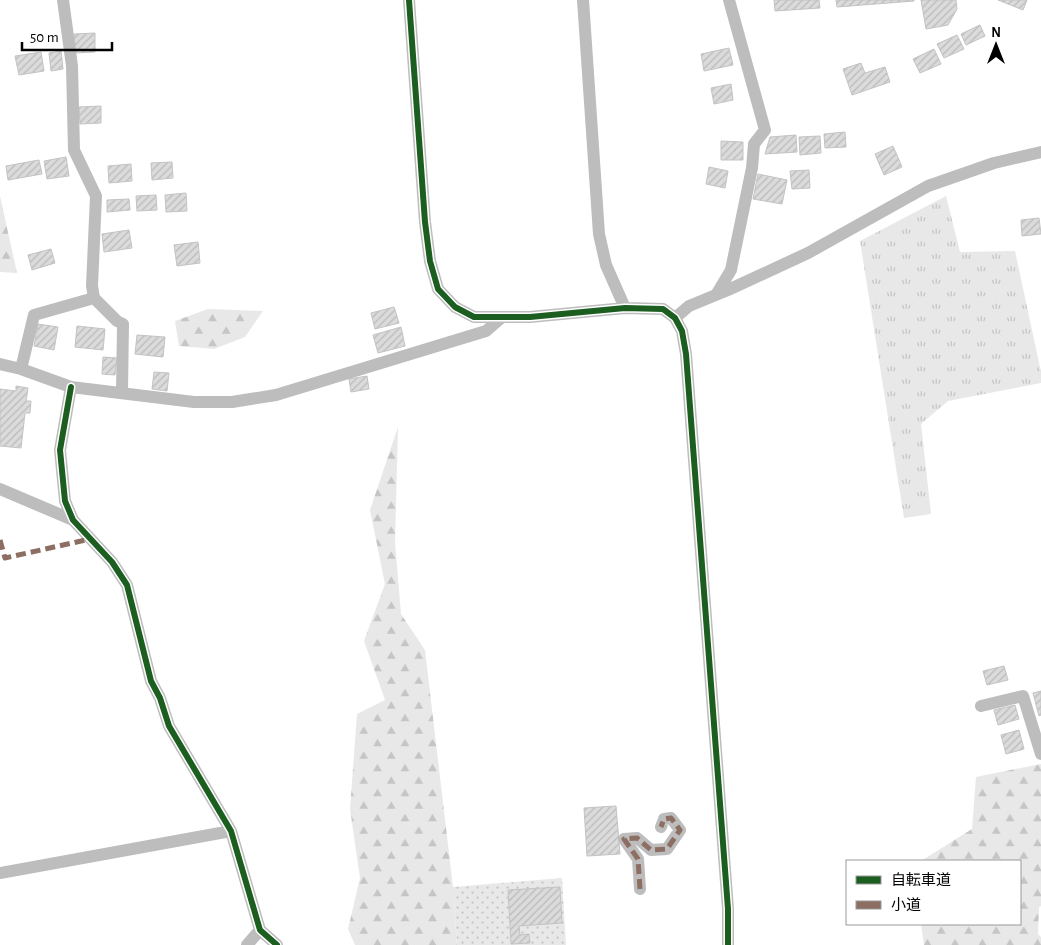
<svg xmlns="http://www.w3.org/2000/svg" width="1041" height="945" font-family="'Alegreya Sans','Noto Sans JP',sans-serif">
<defs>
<pattern id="grass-tufts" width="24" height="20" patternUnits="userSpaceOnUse" patternTransform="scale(1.25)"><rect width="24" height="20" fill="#e8e8e8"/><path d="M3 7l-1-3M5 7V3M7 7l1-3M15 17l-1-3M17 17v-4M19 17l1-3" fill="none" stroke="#c5c5c5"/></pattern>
<pattern id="forest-firs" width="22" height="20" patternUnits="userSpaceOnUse" patternTransform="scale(1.25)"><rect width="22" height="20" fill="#e8e8e8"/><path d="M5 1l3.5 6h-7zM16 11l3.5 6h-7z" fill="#c5c5c5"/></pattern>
<pattern id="park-dots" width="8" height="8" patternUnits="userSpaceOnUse" patternTransform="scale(1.25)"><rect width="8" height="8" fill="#e8e8e8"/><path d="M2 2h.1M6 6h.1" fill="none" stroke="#c5c5c5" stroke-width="1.8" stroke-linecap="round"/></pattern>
<pattern id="building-hatch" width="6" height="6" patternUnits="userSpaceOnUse" patternTransform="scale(1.25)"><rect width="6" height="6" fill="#dbdbdb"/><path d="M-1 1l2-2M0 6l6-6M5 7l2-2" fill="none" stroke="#bababa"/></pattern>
</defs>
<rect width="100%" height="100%" fill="#fff"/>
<path fill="url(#grass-tufts)" d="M946,196L960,252L1015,251L1041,372V383L948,401L921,424L931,514L904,518L860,241Z"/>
<path fill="url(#forest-firs)" d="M0,196L17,273L0,272Z
M208,309L263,311L245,337L214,349L179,346L175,321Z
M398,427L395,542L401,614L425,650L453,887L457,945H355L348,929L360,878L350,809L357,714L385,700L364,641L385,584L370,510Z
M1041,764V906L1039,907L1038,934L1041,937V945H924L921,924H1020V861H921L972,829L976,777Z"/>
<path fill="url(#park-dots)" d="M562,878L566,945H457L453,887Z"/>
<path fill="url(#building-hatch)" stroke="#c3c3c3" d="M774,0H819L820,8L775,11Z
M836,0H914V1L837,7Z
M921,0H956L957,9L948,25L926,29Z
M998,0H1027L1023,10Z
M980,25L985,36L966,45L961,34Z
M95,33V52L75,53L74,34Z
M957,35L964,49L944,58L937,44Z
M729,48L733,65L704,71L701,54Z
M934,49L941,64L920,73L913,59Z
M61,51L63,69L51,71L49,53Z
M41,52L44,71L19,75L15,56Z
M861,63L865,73L885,67L890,82L852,95L843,69Z
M731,84L733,100L714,104L711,88Z
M101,106V123L80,124L79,107Z
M845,132L846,147L825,148L824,134Z
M796,135L797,152L765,154L770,137Z
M820,136L821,153L800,155L799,137Z
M721,141L743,142V160H721Z
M893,146L902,167L884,175L875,154Z
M66,157L69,176L47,179L44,161Z
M39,160L42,174L8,180L6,166Z
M172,162L173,178L152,180L151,163Z
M131,164L132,181L109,183L108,166Z
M709,167L728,171L725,188L706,184Z
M809,170L810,188L792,189L790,171Z
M758,174L787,180L782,204L753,199Z
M186,193L187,211L166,212L165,195Z
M156,195L157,210L137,211L136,196Z
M129,199L130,210L107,212V200Z
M1039,218L1041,234L1022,236L1021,220Z
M129,230L132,248L104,252L102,234Z
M198,242L200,263L177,266L174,245Z
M51,249L55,263L32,270L28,255Z
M394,307L399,323L375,329L371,313Z
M38,324L58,327L54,350L34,346Z
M77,326L105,329L103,350L75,347Z
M401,327L405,346L378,353L373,335Z
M137,335L165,337L163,357L135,354Z
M103,357L117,358L115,375L102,374Z
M154,372L169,373L167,391L152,389Z
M367,376L369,389L351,392L349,379Z
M16,386L28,388L26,401H31L30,413H25L21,448L0,446V389L16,391Z
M1004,666L1008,680L987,685L983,671Z
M1041,691V715L1039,716L1033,693Z
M1015,705L1019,719L998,725L994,710Z
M1019,730L1024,749L1006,754L1001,735Z
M616,806L620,854L587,856L584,808Z
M560,887L562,923L519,926L520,935L529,934L530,943L511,944L508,890Z"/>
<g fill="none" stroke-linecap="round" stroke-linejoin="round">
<path stroke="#bdbdbd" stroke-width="12" d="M63,0L72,66L74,150L96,196L92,286L94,298L117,321L123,324L122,392
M409,0L425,222L430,261L438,289L455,307L474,317H530L625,308L663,309L675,318L682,331L686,354L728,909V945
M583,0L599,234L606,265L625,308
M716,295L731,270L752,168L754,144L765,130L729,0
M675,318L689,306L728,290L808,253L928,186L994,163L1041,152
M0,364L21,369L71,387L194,402H232L276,395L486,331L501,318
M21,369L34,315L94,298
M71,387L60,450L65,501L73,520L112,562L127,585L151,681L160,698L169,726L231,831L260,930L277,945
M0,489L73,520
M981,706L1023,696L1041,754
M0,873L231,831
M640,889L638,859L624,839L637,838L651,850L667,849L680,830L671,818L664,819L661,827
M247,945L260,930"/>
<path stroke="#8d6e63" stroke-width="5" stroke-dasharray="10 5" stroke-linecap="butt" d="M0,540L5,558L90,539
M640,889L638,859L624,839L637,838L651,850L667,849L680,830L671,818L664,819L661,827"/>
<defs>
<path id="cycleway" d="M409,0L425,222L430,261L438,289L455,307L474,317H530L625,308L663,309L675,318L682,331L686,354L728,909V945
M71,387L60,450L65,501L73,520L112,562L127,585L151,681L160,698L169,726L231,831L260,930L277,945"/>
</defs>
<use href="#cycleway" stroke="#fff" stroke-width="9"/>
<use href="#cycleway" stroke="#1b5e20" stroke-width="6"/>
</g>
<rect x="846" y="860" width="175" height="65" fill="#ffffff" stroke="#999999"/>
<rect x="856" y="876" width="25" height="8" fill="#1b5e20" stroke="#999999"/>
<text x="891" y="885" font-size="15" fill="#000000">自転車道</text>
<rect x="856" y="901" width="25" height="8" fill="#8d6e63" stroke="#999999"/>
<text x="891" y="910" font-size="15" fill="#000000">小道</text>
<g transform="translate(996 45)" stroke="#ffffff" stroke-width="4" paint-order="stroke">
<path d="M0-4L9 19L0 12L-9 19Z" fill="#000000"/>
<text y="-8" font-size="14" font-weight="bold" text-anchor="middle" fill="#000000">N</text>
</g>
<path d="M22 42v8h90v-8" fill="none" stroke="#000000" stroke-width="2.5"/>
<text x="30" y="42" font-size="15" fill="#000000" stroke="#ffffff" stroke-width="4" paint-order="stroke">50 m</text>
</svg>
